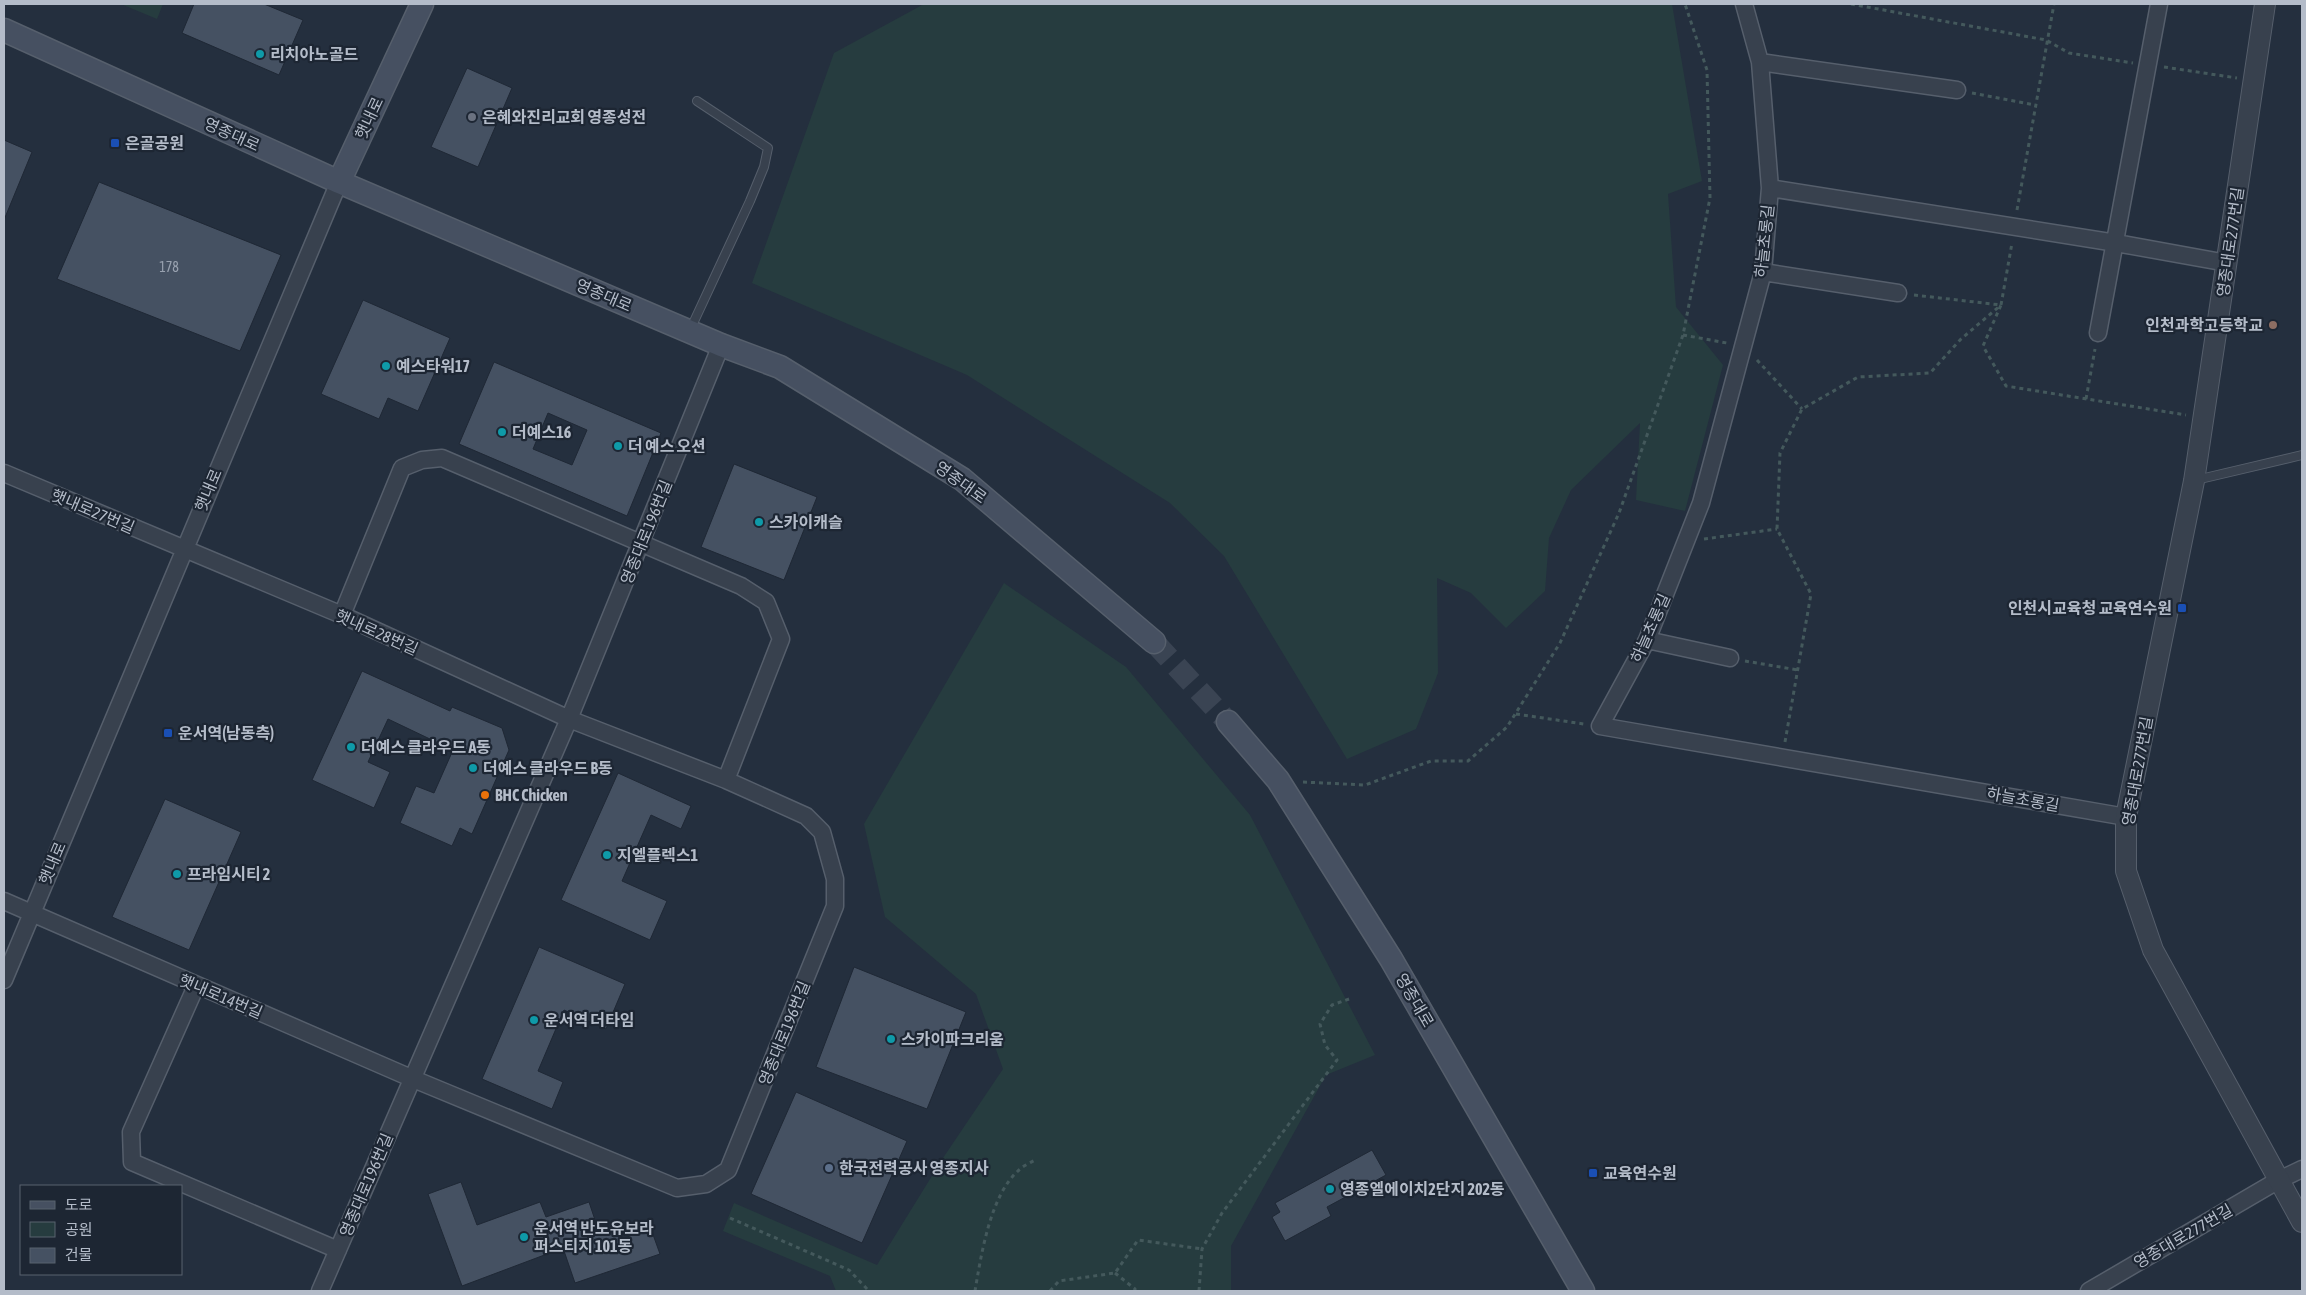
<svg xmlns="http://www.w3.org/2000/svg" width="2306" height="1295" font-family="'Asap Condensed','Noto Sans KR',sans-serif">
<rect width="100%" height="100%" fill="#242f3e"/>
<path fill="#263c3f" d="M121,4H163L157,19Z
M924,4H1672L1702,181L1668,194L1676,307L1723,365L1685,511L1636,500L1640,423L1571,490L1549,538L1545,591L1506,628L1471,593L1437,578L1438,673L1416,729L1347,759L1224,556L1170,503L967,375L752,283L834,53Z
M1004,583L1126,667L1250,815L1375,1055L1326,1075L1231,1246V1291H836L830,1276L723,1231L734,1203L877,1265L943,1158L1003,1069L976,994L885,917L864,824Z"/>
<path fill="#455162" stroke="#1f2835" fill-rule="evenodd" d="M194,4H264L303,20L279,75L182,33Z
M467,68L512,88L478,167L431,147Z
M4,140L32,152L4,220Z
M99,182L281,255L240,351L57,279Z
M363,300L450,338L418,411L388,398L379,419L321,394Z
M494,362L661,433L627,516L459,444ZM548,413L587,430L572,465L533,449Z
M734,464L817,497L784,580L701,547Z
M362,671L450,711L452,707L502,728L509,750L472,834L460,828L452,846L400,823L416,786L434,793L453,750L388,719L368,762L390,772L374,808L312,780Z
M618,773L691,806L681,829L651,815L622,881L667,901L650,940L561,900Z
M165,799L241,832L189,950L112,917Z
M539,947L625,984L606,1029L564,1010L538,1071L563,1082L552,1109L482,1079Z
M854,967L966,1012L927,1109L816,1067Z
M796,1092L907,1141L862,1243L751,1194Z
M1372,1150L1386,1175L1327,1207L1331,1216L1285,1241L1272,1217L1280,1212L1275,1203Z
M461,1182L477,1225L540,1202L546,1217L589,1202L599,1232L617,1226L621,1239L651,1229L660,1254L575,1283L563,1248L462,1286L428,1194Z"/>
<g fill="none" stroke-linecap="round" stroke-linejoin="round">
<path stroke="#3a4453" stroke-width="22" stroke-dasharray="22 11" stroke-linecap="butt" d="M1154,642L1228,722"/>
<defs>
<path id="service" d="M690,330L750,201L764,167L768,148L697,101
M2196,480L2302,455"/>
<path id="minor" d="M1744,4L1760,62L1770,188L1763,272L1701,503L1647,640L1600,726L2126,817
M1760,62L1957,90
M1770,188L2116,243L2227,263
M1763,272L1898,293
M2098,333L2159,4
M4,473L342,615L569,719L726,780L806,816L822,832L835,879V906L728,1170L706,1184L677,1188L411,1078L4,901
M342,615L402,468L422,460L442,458L741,586L766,602L781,639L726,780
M1647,640L1730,658
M4,980L339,182
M196,986L131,1132L132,1162L338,1250
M320,1291L569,719L721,345
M2089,1291L2277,1181L2302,1169"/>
<path id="tertiary" d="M2265,4L2194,481L2126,817V871L2153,950L2302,1222"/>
<path id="secondary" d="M4,30L339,182L721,345L780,367L962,479L1154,642
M339,182L422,4
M1228,722L1278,780L1391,959L1583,1291"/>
</defs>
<use href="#service" stroke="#565f6c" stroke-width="10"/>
<use href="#minor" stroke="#565f6c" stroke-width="19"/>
<use href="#tertiary" stroke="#565f6c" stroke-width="22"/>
<use href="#secondary" stroke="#565f6c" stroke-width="25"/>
<path stroke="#44595c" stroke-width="3" stroke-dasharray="4 4" stroke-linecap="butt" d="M1851,4L2046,40L2069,53L2133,63
M2164,67L2237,78
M1972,93L2035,105
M2017,210L2054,4
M1914,295L2001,305L1983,346L2006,386L2186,415
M1683,335L1727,343
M1757,360L1802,409
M2086,399L2095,349
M1704,539L1777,529
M1745,661L1798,670
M1516,714L1584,724
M1785,742L1811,594L1777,529L1780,453L1802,409L1858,377L1930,373L1961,339L2001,305L2012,243
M1303,782L1365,785L1431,761H1468L1507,727L1560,643L1619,513L1683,335L1710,198L1707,70L1685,4
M730,1218L849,1270L869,1291
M1115,1273L1135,1289V1291
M975,1291C981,1256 990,1195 1019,1170C1023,1166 1030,1163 1035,1160
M1050,1291L1059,1281L1115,1273L1138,1240L1202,1249
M1199,1291L1202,1249L1222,1213L1337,1060L1325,1045L1320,1024L1332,1005L1352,998"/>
<use href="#service" stroke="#38414e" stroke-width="8"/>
<use href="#minor" stroke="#38414e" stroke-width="16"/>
<use href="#tertiary" stroke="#38414e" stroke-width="20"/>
<use href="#secondary" stroke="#465061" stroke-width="22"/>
</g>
<g fill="#0f9aa8" stroke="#1d2633" stroke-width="2">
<circle cx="260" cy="54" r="5"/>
<circle cx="386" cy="366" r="5"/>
<circle cx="502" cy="432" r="5"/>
<circle cx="618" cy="446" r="5"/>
<circle cx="759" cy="522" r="5"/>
<circle cx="351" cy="747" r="5"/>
<circle cx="473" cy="768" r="5"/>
<circle cx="607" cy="855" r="5"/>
<circle cx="177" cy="874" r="5"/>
<circle cx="534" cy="1020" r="5"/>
<circle cx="891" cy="1039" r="5"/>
<circle cx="1330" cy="1189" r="5"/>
<circle cx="524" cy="1237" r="5"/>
</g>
<circle fill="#6b7280" stroke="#1d2633" stroke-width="2" cx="472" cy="117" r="5"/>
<g fill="#1a4fb4" stroke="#1d2633" stroke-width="2">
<rect x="110" y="138" width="10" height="10" rx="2.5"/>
<rect x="2177" y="603" width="10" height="10" rx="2.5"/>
<rect x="163" y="728" width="10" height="10" rx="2.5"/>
<rect x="1588" y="1168" width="10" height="10" rx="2.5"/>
</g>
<circle fill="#8d6e63" stroke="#1d2633" stroke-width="2" cx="2273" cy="325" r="5"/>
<circle fill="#e8710a" stroke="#1d2633" stroke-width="2" cx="485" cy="795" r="5"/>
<circle fill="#5c6f8a" stroke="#1d2633" stroke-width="2" cx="829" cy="1168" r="5"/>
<g text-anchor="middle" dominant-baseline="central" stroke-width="4.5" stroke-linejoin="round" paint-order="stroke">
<g font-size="14" fill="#98a1af">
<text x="169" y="267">178</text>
</g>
<g font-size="16" font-weight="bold" fill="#b4bcc9" stroke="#1d2633" text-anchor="start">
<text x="270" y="54">리치아노골드</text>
<text x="482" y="117">은혜와진리교회 영종성전</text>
<text x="125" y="143">은골공원</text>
<text x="2263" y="325" text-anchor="end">인천과학고등학교</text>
<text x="396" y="366">예스타워17</text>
<text x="512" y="432">더예스16</text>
<text x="628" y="446">더 예스 오션</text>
<text x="769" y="522">스카이캐슬</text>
<text x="2172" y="608" text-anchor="end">인천시교육청 교육연수원</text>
<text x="178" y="733">운서역(남동측)</text>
<text x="361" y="747">더예스 클라우드 A동</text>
<text x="483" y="768">더예스 클라우드 B동</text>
<text x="495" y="795">BHC Chicken</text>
<text x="617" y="855">지엘플렉스1</text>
<text x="187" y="874">프라임시티 2</text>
<text x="544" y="1020">운서역 더타임</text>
<text x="901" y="1039">스카이파크리움</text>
<text x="839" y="1168">한국전력공사 영종지사</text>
<text x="1603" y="1173">교육연수원</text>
<text x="1340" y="1189">영종엘에이치2단지 202동</text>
<text x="534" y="1228">운서역 반도유보라<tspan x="534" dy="18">퍼스티지 101동</tspan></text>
</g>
<g font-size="16" fill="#b4bcc9" stroke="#1d2633">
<text transform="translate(369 118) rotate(-65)">햇내로</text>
<text transform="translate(232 134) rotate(24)">영종대로</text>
<text transform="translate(1764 241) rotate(-84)">하늘초롱길</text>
<text transform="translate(2230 242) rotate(-82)">영종대로277번길</text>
<text transform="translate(604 295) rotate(23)">영종대로</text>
<text transform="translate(961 482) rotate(36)">영종대로</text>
<text transform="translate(208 490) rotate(-67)">햇내로</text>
<text transform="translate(93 511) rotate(23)">햇내로27번길</text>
<text transform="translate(646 532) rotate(-68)">영종대로196번길</text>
<text transform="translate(1650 628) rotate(-66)">하늘초롱길</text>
<text transform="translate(377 632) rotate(24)">햇내로28번길</text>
<text transform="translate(2137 771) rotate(-80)">영종대로277번길</text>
<text transform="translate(2023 799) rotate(10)">하늘초롱길</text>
<text transform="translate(52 863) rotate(-67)">햇내로</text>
<text transform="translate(221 996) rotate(23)">햇내로14번길</text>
<text transform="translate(1415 1000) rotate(60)">영종대로</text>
<text transform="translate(784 1033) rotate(-68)">영종대로196번길</text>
<text transform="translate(366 1185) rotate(-67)">영종대로196번길</text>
<text transform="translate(2183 1236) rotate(-30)">영종대로277번길</text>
</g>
</g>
<rect width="2306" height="1295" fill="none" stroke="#b4bcc9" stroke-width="10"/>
<rect x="20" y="1185" width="162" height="90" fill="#1d2633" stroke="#59626f"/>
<rect x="30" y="1201" width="25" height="8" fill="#465061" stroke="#59626f"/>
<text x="65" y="1210" font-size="15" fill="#b4bcc9">도로</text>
<rect x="30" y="1222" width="25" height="15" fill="#263c3f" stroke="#59626f"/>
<text x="65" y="1235" font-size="15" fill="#b4bcc9">공원</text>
<rect x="30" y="1248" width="25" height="15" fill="#455162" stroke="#59626f"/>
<text x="65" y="1260" font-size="15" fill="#b4bcc9">건물</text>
</svg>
